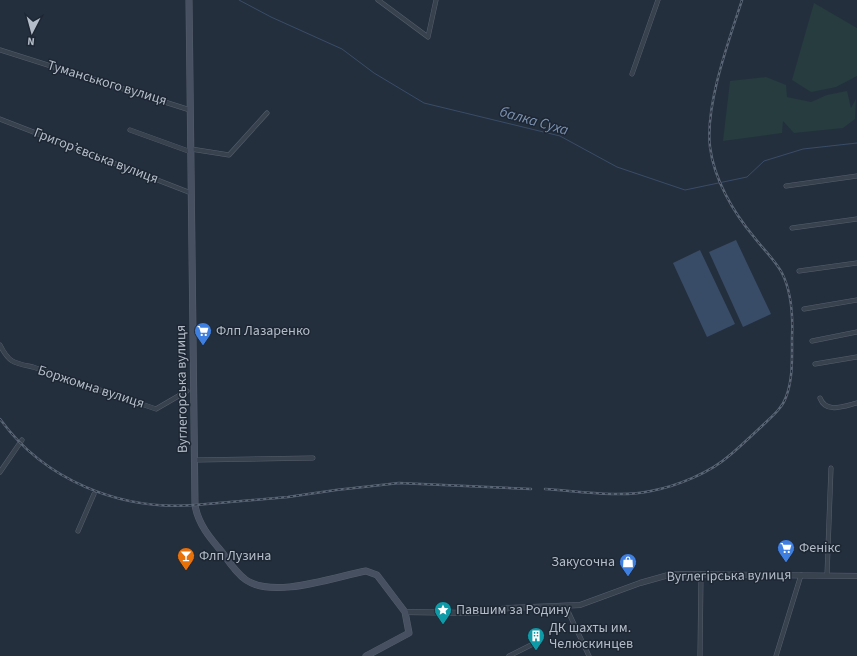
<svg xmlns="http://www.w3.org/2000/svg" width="857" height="656" font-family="'Source Sans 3',sans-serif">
<rect width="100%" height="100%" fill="#242f3e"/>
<path fill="#263c3f" d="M814,3L857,28V76L836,87L811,92L792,80Z
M766,77L786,85L787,97L811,102L827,95L847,91L851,108L856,99L855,119L843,128L794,133L783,121L782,133L723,141L730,81Z"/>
<path fill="#394c67" d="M736,240L771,314L743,327L709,252Z
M700,250L735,324L707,337L673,263Z"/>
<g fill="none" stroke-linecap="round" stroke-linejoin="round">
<path stroke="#394c67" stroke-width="1" d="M239,0L271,17L342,49L374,73L424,103L560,136L617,167L685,190L747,177L764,161L803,149L857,143"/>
<defs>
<path id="minor" d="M378,0L428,37L436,0
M0,50L190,110
M632,74L658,0
M0,119L191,193
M130,130L191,152
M191,149L229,155L267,113
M786,186L857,176
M792,228L857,219
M799,271L857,263
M804,309L857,300
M812,341L857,332
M0,345C9,363 14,363 33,367L156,409L187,391
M815,364L857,357
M820,398C826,414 844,406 857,403
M195,460L313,458
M0,472L22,440
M78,531L94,494
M827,575L831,468
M566,607L589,656
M509,656L537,642
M700,656L701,574
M776,656L801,575"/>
<path id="tertiary" d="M405,612L474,613L509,608L580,605L640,583L672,574L857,576"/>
<path id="secondary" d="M189,0L195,505C198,524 210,538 222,552C229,562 236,573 246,580C274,599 334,577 366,571L377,575L405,612L409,633L366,656"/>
</defs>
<use href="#minor" stroke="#565f6c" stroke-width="5"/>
<use href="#tertiary" stroke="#565f6c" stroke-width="6"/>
<use href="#secondary" stroke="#565f6c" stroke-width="7"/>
<use href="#minor" stroke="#38414e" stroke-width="4"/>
<use href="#tertiary" stroke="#38414e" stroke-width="5"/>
<use href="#secondary" stroke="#465061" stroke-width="6"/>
<defs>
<path id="rail" d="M0,419C44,480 120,511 195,505L288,497L336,490L399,483L531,489
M545,489C577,491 621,498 651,491C677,486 710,473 730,455C741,446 751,436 761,427C770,418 782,409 786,397C793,379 792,358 792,338C793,317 792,293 782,273C775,260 763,249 754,237C733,212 714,179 710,147C705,105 729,40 742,0"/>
</defs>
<use href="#rail" stroke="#5a6575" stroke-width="2.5"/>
<use href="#rail" stroke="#1d2633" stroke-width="1" stroke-dasharray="3" stroke-linecap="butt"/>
</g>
<defs>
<symbol id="supermarket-pin" viewBox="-11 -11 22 30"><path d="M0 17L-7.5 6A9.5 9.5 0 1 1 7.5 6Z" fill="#3f7fe0" stroke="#1d2633"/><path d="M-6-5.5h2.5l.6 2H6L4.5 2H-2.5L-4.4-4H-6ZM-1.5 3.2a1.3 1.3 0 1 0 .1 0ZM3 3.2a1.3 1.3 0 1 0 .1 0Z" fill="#fff"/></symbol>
<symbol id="bar-pin" viewBox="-11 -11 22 30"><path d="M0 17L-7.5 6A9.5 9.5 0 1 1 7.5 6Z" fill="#e8710a" stroke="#1d2633"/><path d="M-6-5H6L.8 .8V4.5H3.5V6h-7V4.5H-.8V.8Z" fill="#fff"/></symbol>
<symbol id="shop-pin" viewBox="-11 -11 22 30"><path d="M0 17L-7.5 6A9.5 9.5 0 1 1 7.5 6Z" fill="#3f7fe0" stroke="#1d2633"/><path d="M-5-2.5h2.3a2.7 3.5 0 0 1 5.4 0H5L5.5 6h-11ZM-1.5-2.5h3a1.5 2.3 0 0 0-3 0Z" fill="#fff"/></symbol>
<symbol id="sight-pin" viewBox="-11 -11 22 30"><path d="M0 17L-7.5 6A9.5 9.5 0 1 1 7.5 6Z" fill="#0f9aa8" stroke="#1d2633"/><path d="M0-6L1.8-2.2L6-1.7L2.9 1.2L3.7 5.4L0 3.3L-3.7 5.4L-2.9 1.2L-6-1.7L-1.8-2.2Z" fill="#fff"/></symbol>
<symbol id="building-pin" viewBox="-11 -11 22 30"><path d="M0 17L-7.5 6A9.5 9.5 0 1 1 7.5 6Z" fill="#0f9aa8" stroke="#1d2633"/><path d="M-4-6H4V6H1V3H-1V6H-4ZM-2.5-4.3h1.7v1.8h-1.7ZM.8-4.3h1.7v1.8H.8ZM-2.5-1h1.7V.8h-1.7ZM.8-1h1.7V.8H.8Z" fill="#fff"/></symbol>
</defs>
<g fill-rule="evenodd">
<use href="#supermarket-pin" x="193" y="321" width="20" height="27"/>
<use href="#supermarket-pin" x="776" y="538" width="20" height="27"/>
<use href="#bar-pin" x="176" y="546" width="20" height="27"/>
<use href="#shop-pin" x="618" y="552" width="20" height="27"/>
<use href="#sight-pin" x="433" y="600" width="20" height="27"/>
<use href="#building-pin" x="526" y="626" width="20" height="27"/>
</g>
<g text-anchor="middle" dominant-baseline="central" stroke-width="3" stroke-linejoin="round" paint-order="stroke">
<g font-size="14" fill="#b4bcc9" stroke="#1d2633">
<text transform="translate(107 83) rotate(17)">Туманського вулиця</text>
<text transform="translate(96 156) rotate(21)">Григор’євська вулиця</text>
<text transform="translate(91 387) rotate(18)">Боржомна вулиця</text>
<text transform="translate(182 389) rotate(-91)">Вуглегорська вулиця</text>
<text transform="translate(729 576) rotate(-1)">Вуглегірська вулиця</text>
</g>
<g font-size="14" fill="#b4bcc9" stroke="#1d2633" text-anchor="start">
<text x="216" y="331">Флп Лазаренко</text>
<text x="799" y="548">Фенікс</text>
<text x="199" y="556">Флп Лузина</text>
<text x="615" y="562" text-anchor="end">Закусочна</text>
<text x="456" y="610">Павшим за Родину</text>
<text x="549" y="628">ДК шахты им.<tspan x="549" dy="16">Челюскинцев</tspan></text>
</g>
<g font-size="15" font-style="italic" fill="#7c92b1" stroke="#1d2633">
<text transform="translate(534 121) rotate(16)">балка Суха</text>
</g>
</g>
<g transform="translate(32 32) rotate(186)" stroke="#1d2633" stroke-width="3" paint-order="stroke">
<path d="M0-3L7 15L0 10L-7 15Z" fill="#b4bcc9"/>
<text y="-6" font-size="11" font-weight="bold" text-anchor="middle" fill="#b4bcc9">N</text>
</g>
</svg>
